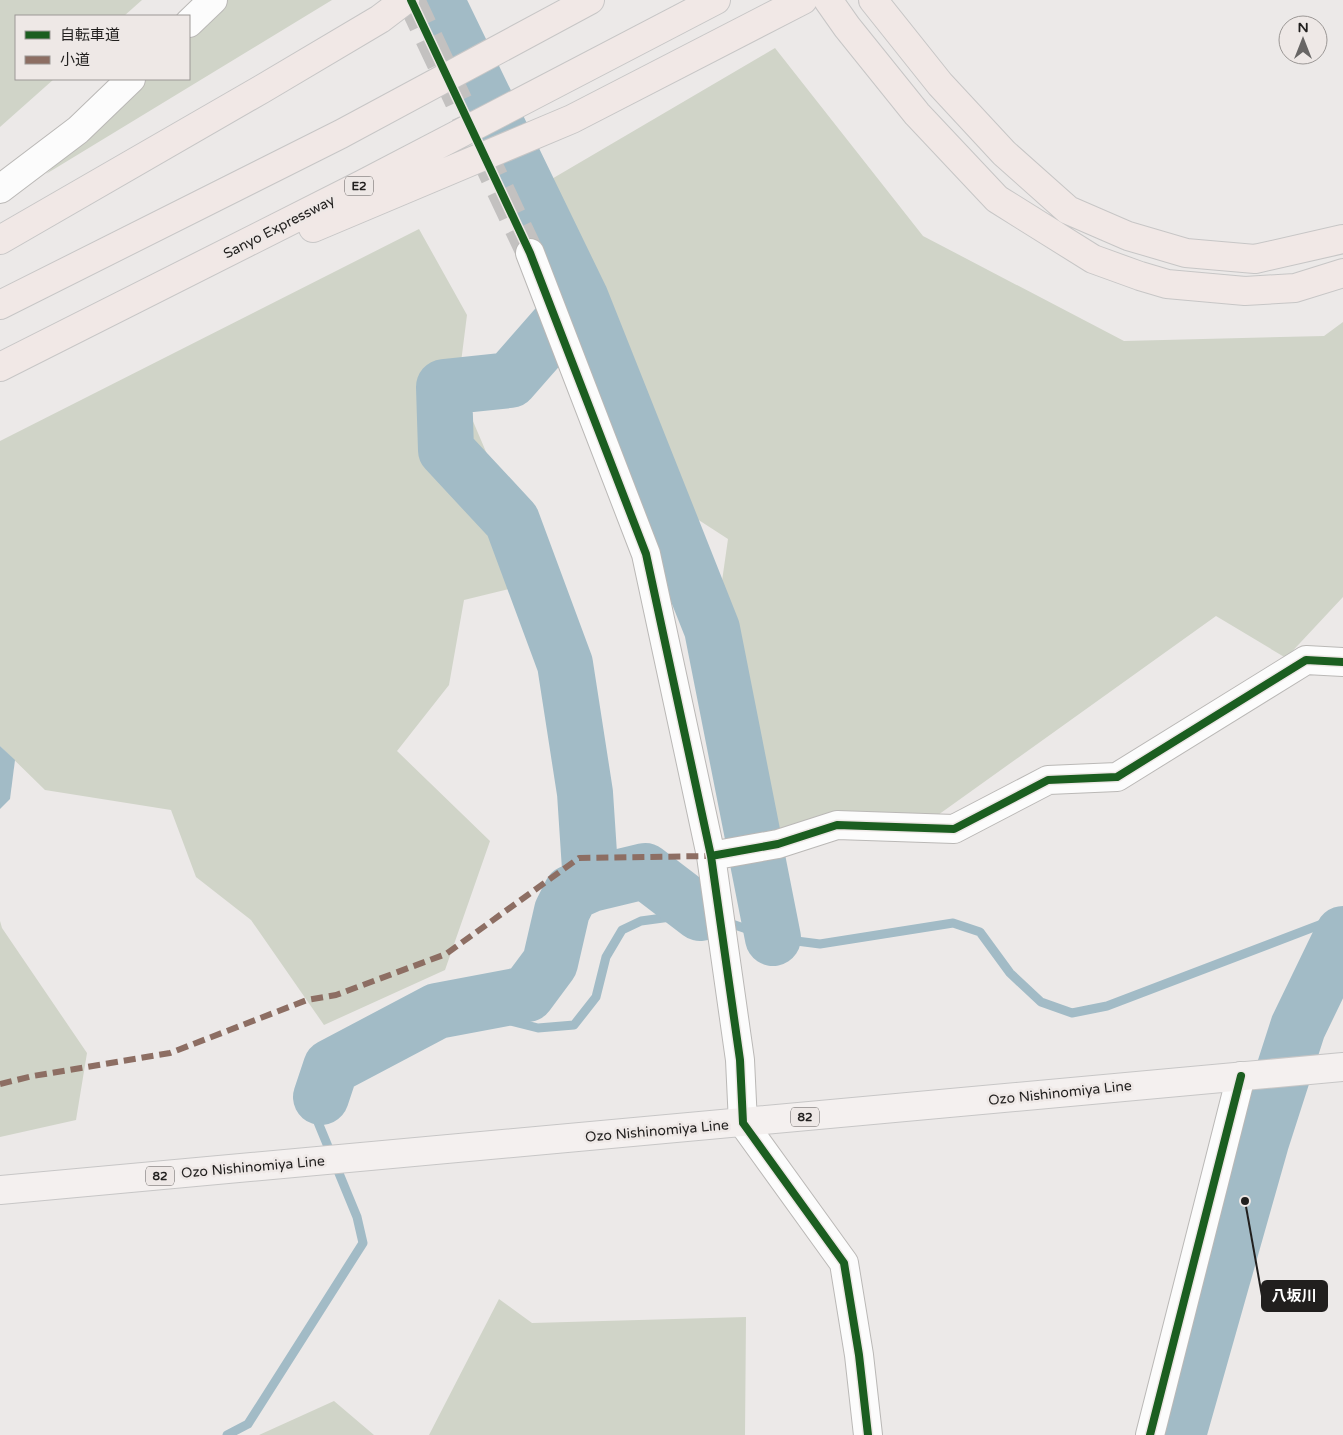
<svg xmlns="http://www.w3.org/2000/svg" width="1343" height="1435" font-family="'Varela Round','Noto Sans JP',sans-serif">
<rect width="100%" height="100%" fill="#ece9e8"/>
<path fill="#d0d4c8" d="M0,0H142L124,16H16V79H54L0,127Z
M225,0H332L46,174L144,79H189V35Z
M775,48L923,236L1124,341L1324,336L1343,322V597L1286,658L1216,616L924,825L772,837L719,602L728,539L677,506L550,180Z
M419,229L467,315L458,386L541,581L464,600L449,685L397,751L490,841L445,970L324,1025L251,920L196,877L171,810L45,790L0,746V441Z
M0,921L2,928L87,1053L76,1120L0,1137Z
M499,1299L532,1323L746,1317L745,1435H429Z
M334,1401L374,1435H259Z"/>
<path fill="#a2bbc6" d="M0,746L15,760L10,799L0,809Z"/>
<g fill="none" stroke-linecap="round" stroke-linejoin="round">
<path stroke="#a2bbc6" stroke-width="9" d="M227,1435L248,1424L363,1243L357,1217L315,1115L321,1097L337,1082L453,1027L499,1018L538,1028L574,1025L596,997L606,957L622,930L641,921L700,913L773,938L820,944L953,923L980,932L1010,973L1041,1002L1072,1013L1107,1006L1343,916"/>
<path stroke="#a2bbc6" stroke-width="56" d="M436,0L581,299L712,629L773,938
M581,299L510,380L444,387L446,450L512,521L565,664L585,793L591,884L645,871L700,913
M321,1097L331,1067L437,1011L527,994L550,963L562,911L571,893L591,884
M1178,1435L1261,1142L1298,1027L1343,934"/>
<path stroke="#c3c1c0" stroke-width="28" stroke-dasharray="28 14" stroke-linecap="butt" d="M411,0L530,253"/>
<defs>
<path id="minor" d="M189,23L213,0
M0,189L78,130L131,79
M530,253L646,554L711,856L740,1060L743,1123L844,1263L859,1355L868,1435
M711,856L778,844L837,825L954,829L1048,780L1117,777L1306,660L1343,662
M1150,1435L1241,1076"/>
<path id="primary" d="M0,1190L1343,1067"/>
<path id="motorway" d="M828,0L847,27L917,114L997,199L1093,259L1140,276L1167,284L1245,291L1295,288L1343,273
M873,0L940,84L1004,153L1068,210L1128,236L1186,253L1255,259L1343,239
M313,228L572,119L803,0
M0,240L262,89L380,19L405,0
M0,305L341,134L590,0
M0,367L363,184L716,0"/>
</defs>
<use href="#minor" stroke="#bab8b6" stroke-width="30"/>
<use href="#primary" stroke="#c7c6c6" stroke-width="30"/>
<use href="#motorway" stroke="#c7c6c6" stroke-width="30"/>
<use href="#minor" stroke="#fcfcfc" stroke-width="28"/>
<use href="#primary" stroke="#f4f0ef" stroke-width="28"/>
<use href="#motorway" stroke="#f1e8e6" stroke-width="28"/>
<path stroke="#8d6e63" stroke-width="6" stroke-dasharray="12 6" stroke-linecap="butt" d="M0,1084L33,1076L170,1053L307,1000L336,995L446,954L579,858L711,856"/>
<defs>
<path id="cycleway" d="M411,0L530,253L646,554L711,856L740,1060L743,1123L844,1263L859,1355L868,1435
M711,856L778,844L837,825L954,829L1048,780L1117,777L1306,660L1343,662
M1150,1435L1241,1076"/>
</defs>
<use href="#cycleway" stroke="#eee8e6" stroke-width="11"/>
<use href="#cycleway" stroke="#1b5e20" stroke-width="8"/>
</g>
<g text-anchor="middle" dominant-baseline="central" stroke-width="5" stroke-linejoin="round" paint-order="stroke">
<g fill="#eee8e6" stroke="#5e5b5a" stroke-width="1">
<rect x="345" y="176.5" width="28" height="19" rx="4"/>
<rect x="791" y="1107.5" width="28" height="19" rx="4"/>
<rect x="146" y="1166.5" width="28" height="19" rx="4"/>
</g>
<g font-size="12" font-weight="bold" fill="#211f1e">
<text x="359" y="186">E2</text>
<text x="805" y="1117">82</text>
<text x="160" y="1176">82</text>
</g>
<g font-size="14" fill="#211f1e" stroke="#eee8e6">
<text transform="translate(279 227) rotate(-27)">Sanyo Expressway</text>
<text transform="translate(1060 1093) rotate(-6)">Ozo Nishinomiya Line</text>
<text transform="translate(657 1131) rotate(-5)">Ozo Nishinomiya Line</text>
<text transform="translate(253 1167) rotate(-5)">Ozo Nishinomiya Line</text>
</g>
</g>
<path fill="none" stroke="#211f1e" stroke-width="2" d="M1245 1201L1262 1296"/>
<circle fill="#211f1e" stroke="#eee8e6" stroke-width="2" cx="1245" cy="1201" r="5"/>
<rect fill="#211f1e" stroke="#211f1e" stroke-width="2" x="1262" y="1281" width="65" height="30" rx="5"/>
<g font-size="15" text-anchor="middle" font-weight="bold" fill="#fff">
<text x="1294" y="1301">八坂川</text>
</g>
<rect x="15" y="15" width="175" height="65" fill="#eee8e6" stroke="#9c9896"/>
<rect x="25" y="31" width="25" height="8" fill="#1b5e20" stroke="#9c9896"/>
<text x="60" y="40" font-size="15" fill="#211f1e">自転車道</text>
<rect x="25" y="56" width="25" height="8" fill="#8d6e63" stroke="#9c9896"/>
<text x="60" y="65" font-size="15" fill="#211f1e">小道</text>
<g transform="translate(1303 40)"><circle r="24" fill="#eee8e6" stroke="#9c9896"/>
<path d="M0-4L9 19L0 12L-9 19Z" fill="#686665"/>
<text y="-8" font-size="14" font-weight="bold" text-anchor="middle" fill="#211f1e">N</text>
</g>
</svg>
